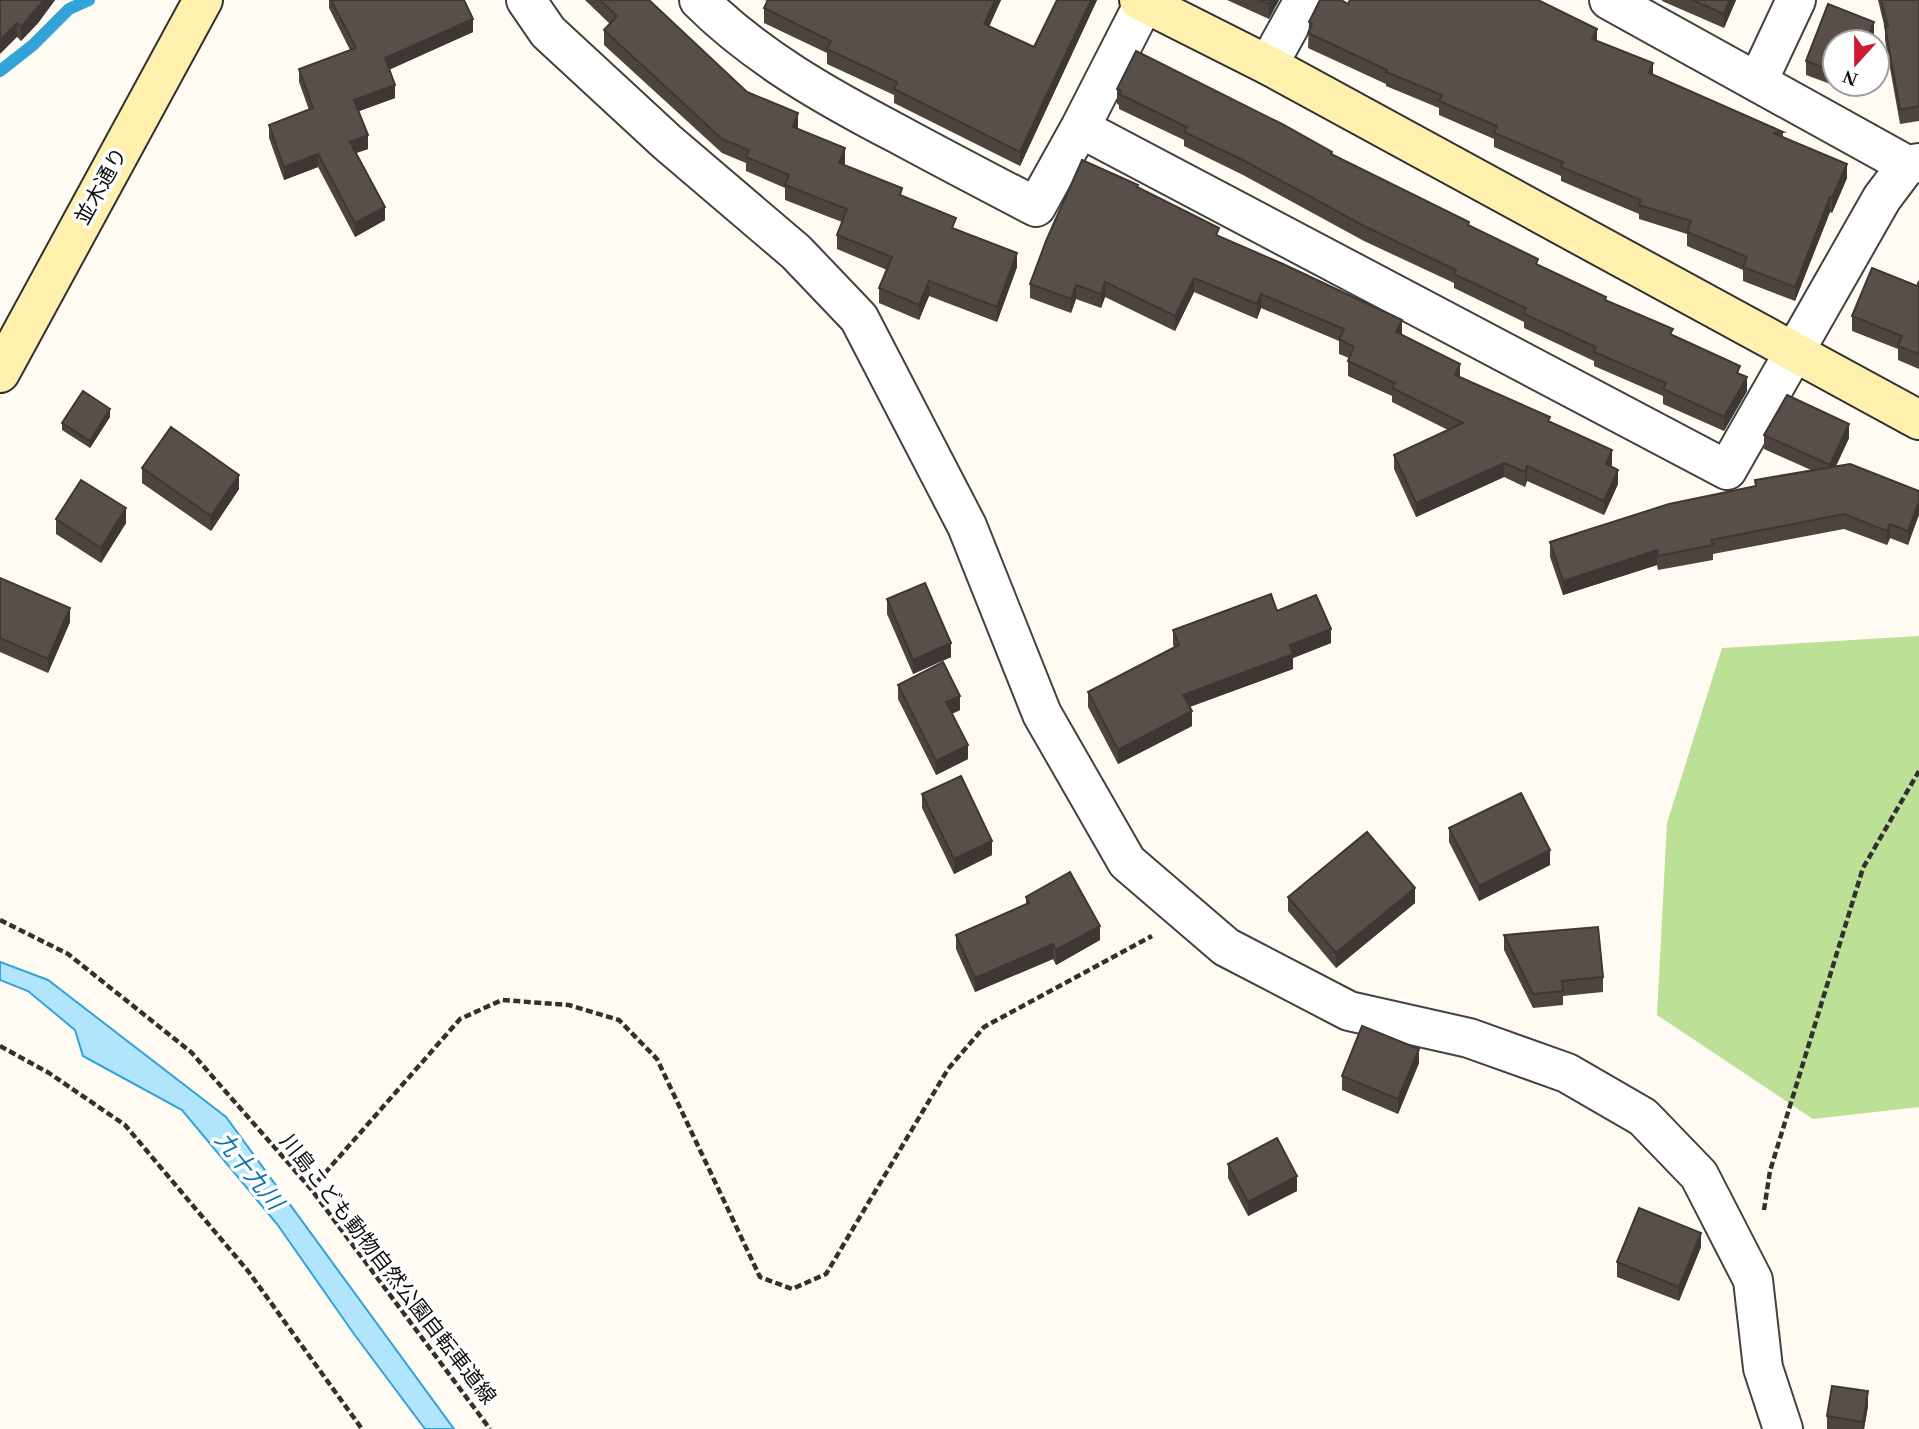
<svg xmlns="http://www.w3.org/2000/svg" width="1919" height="1429" font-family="'Times New Roman','Noto Sans JP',serif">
<rect width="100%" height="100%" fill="#fffbf2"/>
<path fill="#bce095" d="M1919,636V1107L1813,1119L1657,1015L1667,823L1722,648Z"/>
<path fill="#b1e5fb" stroke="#31a3d9" stroke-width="2" d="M0,962L48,980L226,1117L454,1429H425L354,1334L277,1224L182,1110L83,1056L75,1030L28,991L0,980Z"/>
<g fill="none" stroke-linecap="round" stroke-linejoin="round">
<path stroke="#31a3d9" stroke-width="12" d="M0,71L33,45L69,9L89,0"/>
<defs>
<path id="street" d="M526,0L548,32L667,142L796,252L859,318L967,526L1042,714L1127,862L1226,947L1349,1011L1469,1038L1567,1073L1643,1117L1699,1175L1753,1280L1763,1368L1783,1429
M699,0C756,57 827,97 898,134C944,159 990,183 1036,207L1080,128L1144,3
M1609,0L1907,165
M1268,65L1304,0
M1758,81L1796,0
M1080,128L1727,470L1882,198L1907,165L1919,163"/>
<path id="secondary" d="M1139,0L1268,65L1919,420
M0,373L203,0"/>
</defs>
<use href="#street" stroke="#424242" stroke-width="42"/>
<use href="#secondary" stroke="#313131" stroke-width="42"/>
<path stroke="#313131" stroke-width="4.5" stroke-dasharray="7 3.5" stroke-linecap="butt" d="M0,920L68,954L191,1052L311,1189L490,1429
M0,1046L49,1073L125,1125L248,1271L362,1429
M311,1189L460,1019L502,1000L569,1005L619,1020L657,1059L760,1277L792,1289L826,1274L948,1069L984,1027L1152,936
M1764,1210L1770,1171L1863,868L1919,771"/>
<use href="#street" stroke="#fff" stroke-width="38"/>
<use href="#secondary" stroke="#fff0ad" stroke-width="38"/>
</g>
<path fill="#4d4440" d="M0,0H55L38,23L21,41L17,37Z
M329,0H464L473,32L389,70L395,98L359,111L368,149L356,153L385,220L355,237L318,167L284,180L269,138V125L309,110L299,82V69L350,50L329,8Z
M585,0H649L747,92L798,127V129L845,163L844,165L902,196L1017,267L997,322L929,296L919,320L879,303V288L887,270L837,249V235L842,222L785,200V188L746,171V163L722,153L604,45V30L610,24Z
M764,0H1001L989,26L1034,47L1057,0H1097L1020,166L894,103V95L827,64V53L764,23V8L768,1Z
M1227,0H1279L1269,19Z
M1662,0H1736L1724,28L1662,1Z
M1878,0H1919V121L1900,124L1885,40V29Z
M1348,4L1597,41L1653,75L1783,132V138L1847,178L1832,213L1830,212L1795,301L1743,281V270L1687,246V234L1639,219V214L1561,181V176L1494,147V139L1439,115V108L1386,86V84L1308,48L1309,22Z
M1828,4L1874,22V36L1872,42H1835V84H1856L1852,92L1806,75V61Z
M1117,89L1332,154L1469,226L1538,265L1673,335L1740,374L1747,391L1724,431L1663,404V396L1594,366V361L1524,328V322L1454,288V283L1364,241L1243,175L1184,146V140L1119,109V105L1117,104Z
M1138,187L1219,237L1401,335L1460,377L1550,422L1612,464L1611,466L1618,484L1604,515L1527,481L1525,487L1504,477L1416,517L1394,469V455L1448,430L1392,402V396L1348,376V361L1349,358L1339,354V341L1261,308L1257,319L1194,292L1175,331L1105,297L1101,308L1076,299L1071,313L1030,298V284Z
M1919,281V369L1898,360V349L1852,331V316L1917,286Z
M110,417L90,448L62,430V423Z
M1764,435L1849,438L1836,466L1919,491L1908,545L1890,538L1887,545L1844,529L1713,554V560L1658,570L1657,565L1563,595L1550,557V542L1755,486V480L1811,470L1764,449Z
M142,468L239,489L211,531L142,483Z
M56,519L126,523L101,563L56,534Z
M0,578L70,622L48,673L0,652Z
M887,599L951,657L913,674L887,614Z
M1277,611L1331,643L1293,658V669L1190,707L1192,726L1118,764L1088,707V692L1174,648L1173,644V630Z
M898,685L960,710L952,714L968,759L936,775L898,699Z
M922,794L992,855L954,874L922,808Z
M1449,828L1550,865L1479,901L1449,842Z
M1026,897L1100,940L1056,965L1053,959L975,992L956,949V935L1026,905Z
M1288,897L1415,903L1336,968L1288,911Z
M1504,935L1603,977V992L1563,996V1005L1533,1008L1504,950Z
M1419,1063L1398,1114L1342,1090V1076Z
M1228,1164L1297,1191L1248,1216L1228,1178Z
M1701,1247L1679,1301L1617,1277V1262Z
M1868,1406L1864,1429H1827V1416Z"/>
<path fill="#3e3734" d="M44,0H55L38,23L21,41V27Z
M995,0H1001L984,38V24Z
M1091,0H1097L1020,166V152Z
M1271,0H1279L1269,19V4Z
M1730,0H1736L1724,28V14Z
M473,19V32L385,71V58Z
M1874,22V36L1872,42H1866Z
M17,23V37L0,54V40Z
M1597,29V44L1592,39Z
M1653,63V77L1649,73Z
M395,85V98L354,113V100Z
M798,113V127L793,142V127Z
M368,135V149L350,155V142Z
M845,148V163L839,177V163Z
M318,154V167L284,180V167Z
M1847,164V178L1832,213V198Z
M1830,197V212L1795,301V287Z
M385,207V220L355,237V223Z
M1017,253V267L997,322V307Z
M1194,278V292L1175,331V316Z
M929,281V296L919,320V305Z
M1105,282V297L1101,308V294Z
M1076,285V299L1071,313V299Z
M1261,294V308L1257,319V304Z
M1402,320V334L1396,347V332Z
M1460,364V378L1455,375Z
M1747,377V391L1724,431V417Z
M110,409V417L90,448V441Z
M1849,424V438L1830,479V465Z
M1612,450V464L1606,479V464Z
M1504,463V477L1416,517V503Z
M1527,466V481L1525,487V472Z
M1618,470V484L1604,515V501Z
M239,475V489L211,531V516Z
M1919,501V515L1908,545V531Z
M126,508V523L101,563V548Z
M1890,524V538L1887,545V531Z
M1657,550V565L1563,595V581Z
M70,608V622L48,673V659Z
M1331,629V643L1293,658V669L1183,709V695L1290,645Z
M951,643V657L913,674V660Z
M960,696V710L946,716V702Z
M1192,711V726L1118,764V750Z
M968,745V759L936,775V761Z
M992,841V855L954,874V859Z
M1550,850V865L1479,901V886Z
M1415,888V903L1336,968V953Z
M1100,926V940L1056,965V950Z
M1053,944V959L975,992V978Z
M1419,1049V1063L1398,1114V1099Z
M1297,1176V1191L1248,1216V1202Z
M1701,1233V1247L1679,1301V1287Z
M1868,1391V1406L1864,1429H1863V1422Z"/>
<path fill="#594f4a" stroke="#3e3734" stroke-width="2" d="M0,0H44L21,27L17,23L0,40Z
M331,0H464L473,19L385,58L395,85L354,100L368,135L350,142L385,207L355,223L318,154L284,167L269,125L313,108L299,69L356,48Z
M600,0H649L747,92L798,113L793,127L845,148L839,163L902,188L900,195L956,218L952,228L1017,253L997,307L929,281L919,305L879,288L892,257L837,235L847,209L785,185L789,175L746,157L749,150L722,139L604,30L617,16Z
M768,0H995L984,24L1034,47L1057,0H1091L1020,152L894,89L897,82L827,49L831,41L764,8Z
M1259,0H1271L1269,4Z
M1320,0H1341L1348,4L1350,0H1538L1597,29L1592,39L1653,63L1649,73L1783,132L1773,133L1847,164L1832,198L1830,197L1795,287L1743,267L1747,257L1687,232L1691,221L1639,205L1641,200L1561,167L1563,162L1494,133L1497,126L1439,101L1442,95L1386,72L1387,70L1308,33L1312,24L1309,22Z
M1692,0H1730L1724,14Z
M1881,0H1919V106L1900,110L1885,26L1888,27Z
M1828,4L1874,22L1866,42H1835V72L1806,61Z
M1136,51L1282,124L1332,152L1331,154L1469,222L1468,225L1538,259L1536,264L1606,297L1605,300L1673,329L1670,334L1740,366L1737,373L1747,377L1724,417L1663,389L1666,383L1594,352L1596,347L1524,314L1526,308L1454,274L1456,270L1364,226L1243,160L1184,132L1187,127L1119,94L1121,91L1117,89Z
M1082,160L1138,185L1137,187L1219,228L1216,235L1283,264L1402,320L1396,332L1460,364L1455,375L1550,417L1548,421L1612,450L1606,464L1618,470L1604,501L1527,466L1525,472L1504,463L1416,503L1394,455L1463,423L1392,388L1395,383L1348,361L1354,347L1339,339L1344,329L1261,294L1257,304L1194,278L1175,316L1105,282L1101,294L1076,285L1071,299L1030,284L1046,241Z
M1872,268L1917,286L1919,281V354L1898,346L1902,336L1852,316Z
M83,391L110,409L90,441L62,423Z
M1787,395L1849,424L1830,465L1764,435Z
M171,427L239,475L211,516L142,468Z
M1850,464L1919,491V501L1908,531L1890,524L1887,531L1844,514L1711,540L1713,545L1658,556L1657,550L1563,581L1550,542L1669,504L1756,486L1755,480Z
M81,480L126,508L101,548L56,519Z
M0,578L70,608L48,659L0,638Z
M925,583L951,643L913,660L887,599Z
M1271,594L1277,611L1316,595L1331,629L1290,645L1293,654L1183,695L1192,711L1118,750L1088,692L1179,645L1173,630Z
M943,662L960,696L946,702L968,745L936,761L898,685Z
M961,776L992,841L954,859L922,794Z
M1521,793L1550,850L1479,886L1449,828Z
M1367,832L1415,888L1336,953L1288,897Z
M1070,872L1100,926L1056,950L1053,944L975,978L956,935L1029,903L1026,897Z
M1598,927L1603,977L1562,981L1563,991L1533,994L1504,935Z
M1362,1026L1419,1049L1398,1099L1342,1076Z
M1277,1138L1297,1176L1248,1202L1228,1164Z
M1639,1208L1701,1233L1679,1287L1617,1262Z
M1832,1386L1868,1391L1863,1422L1827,1416Z"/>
<g text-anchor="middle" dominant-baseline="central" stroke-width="7" stroke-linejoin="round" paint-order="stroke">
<g font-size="21" fill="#0f0f0f" stroke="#fff">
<text transform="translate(101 186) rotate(-61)">並木通り</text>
<text transform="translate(388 1269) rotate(52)">川島こども動物自然公園自転車道線</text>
</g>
<g font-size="23" font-style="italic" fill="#0c73ad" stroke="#fff">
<text transform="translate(249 1171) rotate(51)">九十九川</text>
</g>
</g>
<g transform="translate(1856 63) rotate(201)"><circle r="33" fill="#ffffff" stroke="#9f9f9f" stroke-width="2"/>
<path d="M0-5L12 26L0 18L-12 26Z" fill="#cd1a30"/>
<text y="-10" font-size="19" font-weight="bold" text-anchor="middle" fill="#0f0f0f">N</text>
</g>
</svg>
